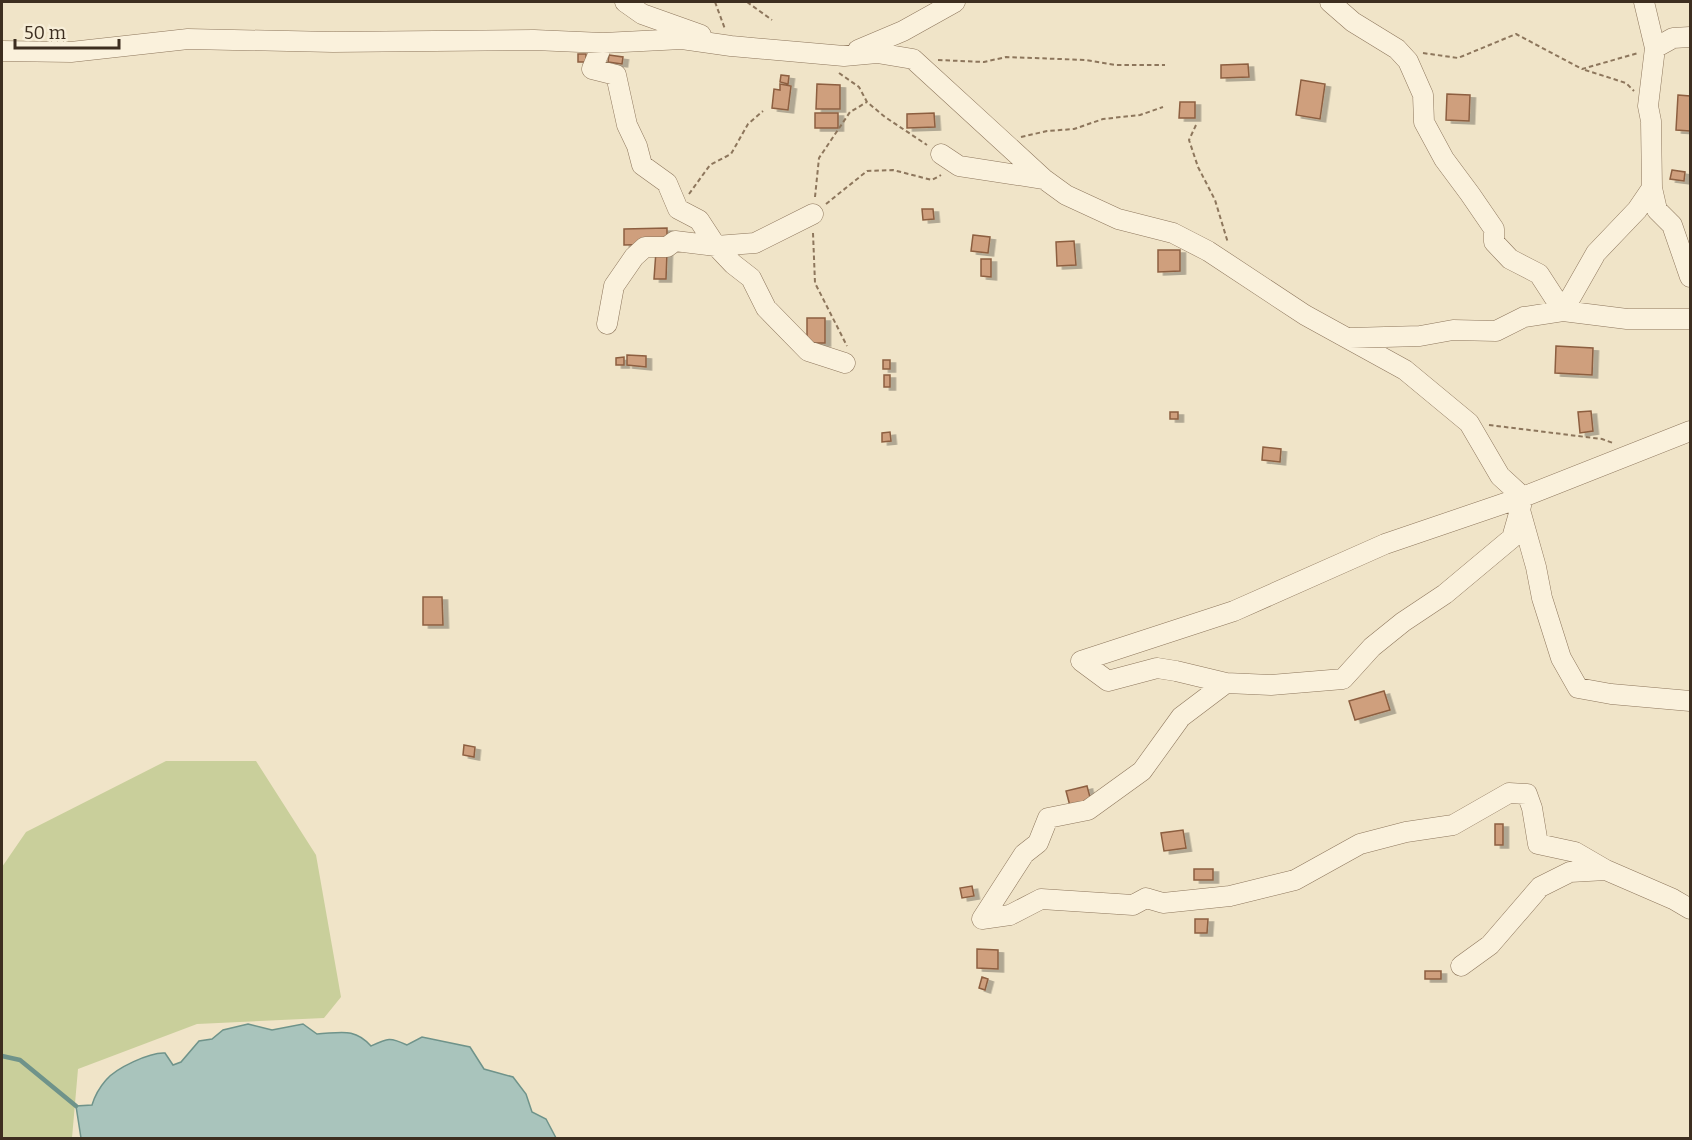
<svg xmlns="http://www.w3.org/2000/svg" width="1692" height="1140" font-family="Bitter,serif">
<defs>
<filter id="shadow"><feDropShadow dx="5.5" dy="3" stdDeviation="0" flood-color="#0004"/></filter>
</defs>
<rect width="100%" height="100%" fill="#f0e4c8"/>
<path fill="#c9cf9b" d="M166,761H256L316,855L341,997L324,1018L197,1024L78,1069L72,1138H2V867L26,832Z"/>
<path fill="#a9c4bc" stroke="#6f938a" stroke-width="1.5" d="M248,1024L272,1030L303,1024L317,1034C340,1033 354,1027 371,1046C388,1038 390,1037 407,1045L422,1037L470,1047L484,1069L513,1077L526,1094L532,1112L546,1119L556,1138H81L76,1106L92,1105C95,1095 99,1088 106,1080C116,1068 150,1052 165,1053L173,1065L181,1062L199,1041L212,1039L223,1030Z"/>
<g fill="none" stroke-linecap="round" stroke-linejoin="round">
<path stroke="#6f938a" stroke-width="4.5" d="M2,1056L20,1060L76,1106"/>
</g>
<path fill="#cf9f7d" stroke="#8d5f41" stroke-width="1.5" filter="url(#shadow)" d="M578,54H586V62H578Z
M609,55L623,57L622,64L608,62Z
M1248,64L1249,77L1221,78V65Z
M781,75L789,76L788,84L780,82Z
M1301,80L1325,84L1320,119L1296,115Z
M780,84L791,86L788,110L772,108L774,89L780,90Z
M817,84L840,85V109H816Z
M1447,94L1470,95L1469,121L1446,120Z
M1678,95L1690,96V131L1676,130Z
M1180,102H1195V118H1179Z
M815,113H838V128H815Z
M934,113L935,127L907,128V114Z
M1672,170L1685,172L1684,181L1670,179Z
M922,209H933L934,219L923,220Z
M667,228V244L624,245V229Z
M973,235L990,237L988,253L971,251Z
M1074,241L1076,265L1057,266L1056,242Z
M1158,250H1180V271L1158,272Z
M656,251L667,252L666,279H654Z
M981,259H991V277L981,276Z
M807,318H825V343H807Z
M1556,346L1593,348L1592,375L1555,373Z
M627,355L646,356V367L627,365Z
M624,357V365H616V358Z
M883,360H890V369H883Z
M884,375H890V387H884Z
M1591,411L1593,431L1580,433L1578,412Z
M1170,412H1178V419H1170Z
M890,432L891,441L882,442V433Z
M1263,447L1281,449L1280,462L1262,460Z
M423,597H442L443,625H423Z
M1384,691L1390,710L1355,720L1349,701Z
M464,745L475,747L474,757L463,755Z
M1087,786L1091,801L1070,806L1066,791Z
M1495,824H1503V845H1495Z
M1183,830L1186,848L1164,851L1161,833Z
M1194,869H1213V880H1194Z
M972,886L974,896L962,898L960,888Z
M1195,919H1208L1207,933H1195Z
M977,949L998,950V969L977,968Z
M1425,971H1441V979H1425Z
M982,977L988,979L985,990L979,988Z"/>
<g fill="none" stroke-linecap="round" stroke-linejoin="round">
<defs>
<path id="minor" d="M625,2L642,14L701,35
M1330,2L1353,22L1397,49L1408,61L1423,95L1424,122L1444,159L1470,194L1494,229V242L1510,259L1539,274L1563,311
M1644,2L1655,48L1648,106L1651,121L1652,188
M603,43L592,69L616,75L627,125L637,146L642,165L667,183L678,209L699,220L716,246L755,243L813,214
M1655,48L1673,38L1690,37
M858,50L903,31L955,2
M2,51L71,52L188,39L333,42L534,40L603,43L682,39L731,46L844,56L877,53L913,59L1044,179L1066,195L1118,219L1173,233L1208,251L1305,315L1405,370L1469,423L1500,476L1523,497L1690,431
M941,154L959,166L1044,179
M1563,311L1596,253L1637,210L1652,188L1657,210L1672,225L1690,277
M607,324L614,286L634,257L645,247H667L675,241L716,246L733,264L751,278L766,308L808,351L845,363
M1350,338L1420,336L1453,330L1496,331L1524,317L1563,311L1627,319H1690
M1520,510L1512,538L1445,594L1403,622L1372,647L1343,679L1271,685L1226,683L1181,717L1142,771L1088,810L1048,818L1038,843L1024,854L982,919L1010,915L1041,899L1133,905L1146,898L1163,903L1230,896L1295,880L1360,844L1406,832L1453,825L1509,793L1527,794L1532,808L1538,844L1575,852L1606,870
M1226,683L1176,671L1157,668L1108,681L1081,661L1234,611L1385,544L1523,497L1520,510L1536,567L1542,598L1561,658L1578,688L1611,694L1690,701
M1461,966L1490,945L1540,887L1570,872L1606,870L1673,899L1690,909"/>
</defs>
<use href="#minor" stroke="#8d765c" stroke-width="21"/>
<path stroke="#8d765c" stroke-width="2" stroke-dasharray="4.5 3" stroke-linecap="butt" d="M715,2L725,29
M747,2L772,20
M1423,53L1458,58L1516,34L1582,69L1638,53
M938,60L984,62L1006,57L1086,60L1116,65H1165
M1585,70L1626,83L1634,91
M839,73L859,87L867,102L885,117L927,145
M1196,125L1189,140L1198,167L1215,200L1228,243
M1021,137L1047,131L1074,129L1103,119L1140,115L1163,107
M689,194L710,165L731,154L748,124L763,111
M815,197L819,158L850,112L867,102
M826,204L867,171L893,170L932,180L941,175
M813,233L815,283L847,346
M1489,425L1602,439L1613,443"/>
<use href="#minor" stroke="#faf1dc" stroke-width="20"/>
</g>
<rect width="1692" height="1140" fill="none" stroke="#3d2e20" stroke-width="6"/>
<path d="M15 39v9h104v-9" fill="none" stroke="#3d2e20" stroke-width="3"/>
<text x="24" y="39" font-size="18" fill="#3d2e20" stroke="#f7eed8" stroke-width="4.5" paint-order="stroke">50 m</text>
</svg>
